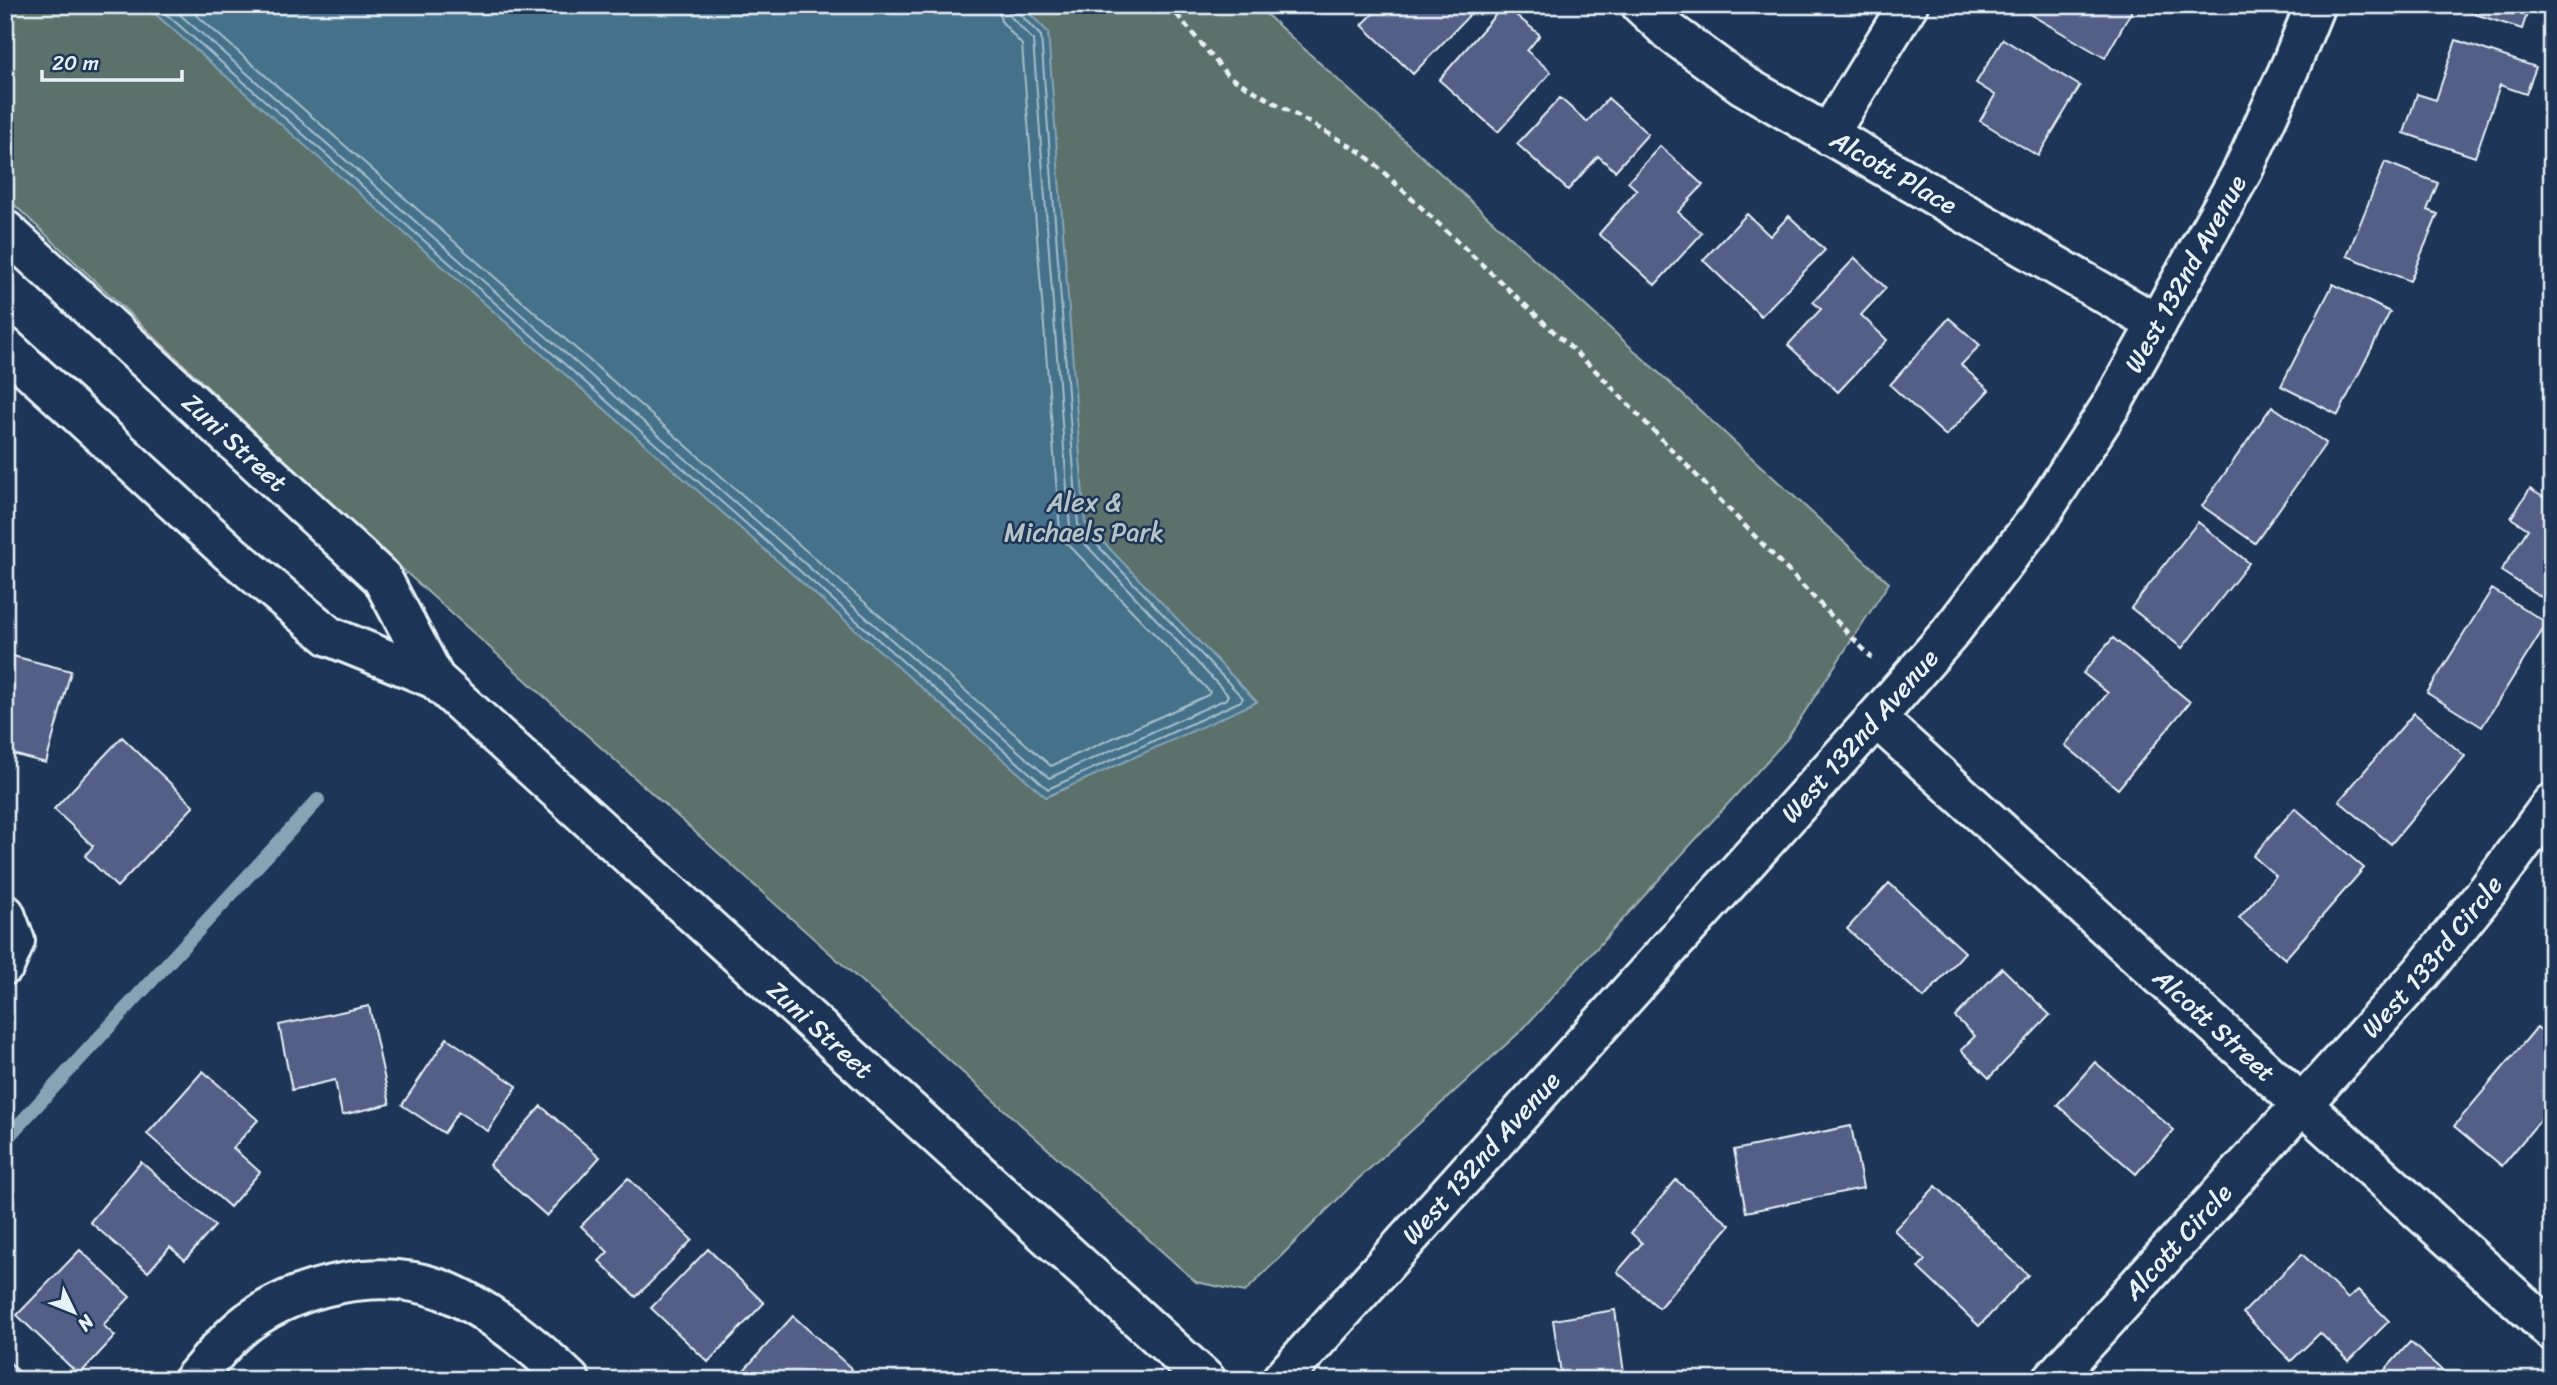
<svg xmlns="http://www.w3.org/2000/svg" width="2557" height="1385" font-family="Sriracha,sans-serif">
<rect width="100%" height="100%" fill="#1d3557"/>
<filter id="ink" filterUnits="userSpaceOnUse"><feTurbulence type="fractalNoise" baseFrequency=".0143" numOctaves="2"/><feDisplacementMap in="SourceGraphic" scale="14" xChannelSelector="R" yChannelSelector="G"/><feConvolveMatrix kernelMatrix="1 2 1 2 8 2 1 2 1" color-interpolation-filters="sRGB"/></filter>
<g filter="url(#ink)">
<path fill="#5c716c" stroke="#a2b1b2" stroke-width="2" d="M5,5H1256L1889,583L1787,739L1522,1030L1356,1181L1245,1292L1196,1282L361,532L5,196Z"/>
<path fill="#45718a" stroke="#86a4b6" stroke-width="2" d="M145,5H1021L1048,32L1085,523L1257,702L1046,797Z"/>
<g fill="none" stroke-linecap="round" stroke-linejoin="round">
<path stroke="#a7becc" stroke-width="2" d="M156,5L1048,789L1241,701L1243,698L1078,525L1041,36L1018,12L1017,5
M169,5L1049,778L1226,699L1228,695L1070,528L1033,40L1011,17L1008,5
M185,5L1051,766L1208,695L1210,692L1066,542L1060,531L1022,45L1001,21L997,5"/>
<path stroke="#86a4b6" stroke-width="14" d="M5,1140L318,800"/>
</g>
<path fill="#535f87" stroke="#e8f1f8" stroke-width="2" d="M1382,5H1479L1413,74L1362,25Z
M1504,5L1540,35L1527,51L1551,72L1498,132L1439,80Z
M2021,5H2135L2105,58L2019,8Z
M2460,5H2530L2522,29L2459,9Z
M2003,39L2080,86L2038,156L1980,121L1995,95L1976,83Z
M2456,40L2536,67L2526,94L2500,85L2475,157L2404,133L2417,94L2436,100Z
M1560,98L1587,122L1608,98L1648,134L1615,171L1598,156L1568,190L1517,144Z
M1660,146L1703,185L1678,212L1702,233L1655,285L1599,234L1637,190L1628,182Z
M2385,162L2438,183L2427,210L2438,214L2410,281L2347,256Z
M1747,214L1770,236L1789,216L1825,250L1761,316L1703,260Z
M1855,258L1886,288L1861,315L1887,340L1838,392L1788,345L1821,309L1813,302Z
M2333,284L2390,312L2338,415L2281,386Z
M1949,318L1980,345L1961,365L1989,390L1946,436L1890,385Z
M2272,406L2326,443L2255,543L2202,506Z
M2530,489L2546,499L2552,490V604L2501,571L2528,529L2511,518Z
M2198,522L2249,563L2182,648L2131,608Z
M2492,589L2547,623L2482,727L2427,693Z
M2113,638L2190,702L2118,789L2065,745L2108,693L2083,673Z
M5,654L71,671L46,763L5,752Z
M2414,713L2465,756L2391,844L2339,801Z
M122,737L194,806L117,887L85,856L93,846L54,809Z
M2295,808L2364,868L2285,959L2239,918L2276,876L2253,856Z
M1889,883L1965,952L1924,998L1847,929Z
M2002,968L2050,1015L1989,1078L1961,1050L1975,1036L1955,1017Z
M369,1006L390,1104L342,1115L335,1080L292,1090L279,1025Z
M2537,1027L2552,1039V1106L2502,1166L2454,1126Z
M447,1038L517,1086L488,1131L458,1112L444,1133L402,1105Z
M2095,1062L2174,1130L2136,1174L2057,1105Z
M203,1071L258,1120L233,1148L260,1172L230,1207L147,1134Z
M541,1106L600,1157L547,1216L489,1165Z
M1851,1126L1863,1188L1746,1212L1734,1150Z
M141,1162L215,1226L185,1260L170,1247L148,1272L90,1222Z
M628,1178L692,1240L636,1297L599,1261L608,1252L581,1226Z
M1676,1180L1730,1225L1659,1308L1617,1272L1642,1243L1631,1233Z
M1936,1186L2028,1275L1979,1326L1918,1268L1925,1260L1894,1230Z
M708,1249L764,1303L708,1362L651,1308Z
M80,1250L130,1297L103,1325L115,1336L79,1375L17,1315Z
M2302,1254L2348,1299L2358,1290L2389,1321L2349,1361L2320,1333L2291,1361L2243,1313Z
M1615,1310L1625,1380H1562L1553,1320Z
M793,1316L852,1369L842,1380H735Z
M2410,1342L2453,1380H2376Z
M5,1358L28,1380H5Z"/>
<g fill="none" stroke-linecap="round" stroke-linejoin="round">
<defs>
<g id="minor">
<path id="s1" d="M1641,5L1670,32L1743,85L2157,324"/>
<path d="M1828,135L1908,5"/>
<path id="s2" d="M1876,718L2552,1331"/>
<path d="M5,914L15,941L5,965"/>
<path d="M193,1380C210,1360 227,1338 248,1322C299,1285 379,1267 440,1289C485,1306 535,1347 570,1380"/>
<path id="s3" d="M2052,1380L2422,972L2488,890L2552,803"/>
</g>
<g id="tertiary">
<path id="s4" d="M1281,1380L1876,718L1949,634L2039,517L2112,404L2242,172L2290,67L2315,5"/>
</g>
<g id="secondary">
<path id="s5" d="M5,230L382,578L435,679L1206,1380"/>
<path d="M5,347L231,554L329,636L435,679"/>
</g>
</defs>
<use href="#minor" stroke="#e8f1f8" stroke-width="44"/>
<use href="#tertiary" stroke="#e8f1f8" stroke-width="44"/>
<use href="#secondary" stroke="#e8f1f8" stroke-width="44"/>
<path stroke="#e8f1f8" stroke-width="4.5" stroke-dasharray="7 5" stroke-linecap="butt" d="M1169,5L1228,76L1364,154L1599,374L1872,658"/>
<use href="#minor" stroke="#1d3557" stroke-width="38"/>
<use href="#tertiary" stroke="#1d3557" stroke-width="38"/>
<use href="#secondary" stroke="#1d3557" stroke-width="38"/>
</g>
</g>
<g text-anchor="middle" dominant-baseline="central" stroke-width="5" stroke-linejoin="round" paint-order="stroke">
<g font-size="26" fill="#e8f1f8" stroke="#1d3557">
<text stroke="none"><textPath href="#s1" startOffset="304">Alcott Place</textPath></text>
<text stroke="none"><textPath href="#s4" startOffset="1433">West 132nd Avenue</textPath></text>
<text stroke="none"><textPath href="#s5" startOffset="313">Zuni Street</textPath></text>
<text stroke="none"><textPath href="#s4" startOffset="866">West 132nd Avenue</textPath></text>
<text stroke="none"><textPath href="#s3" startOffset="569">West 133rd Circle</textPath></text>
<text stroke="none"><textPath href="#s2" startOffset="457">Alcott Street</textPath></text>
<text stroke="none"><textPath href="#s5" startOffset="1148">Zuni Street</textPath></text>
<text stroke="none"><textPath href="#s4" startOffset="299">West 132nd Avenue</textPath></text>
<text stroke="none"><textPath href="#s3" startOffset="187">Alcott Circle</textPath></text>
</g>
<g font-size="26" fill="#b7c4c7" stroke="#1d3557">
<text x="1084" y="502">Alex &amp;<tspan x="1084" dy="30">Michaels Park</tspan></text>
</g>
</g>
<rect width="2557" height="1385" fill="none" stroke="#1d3557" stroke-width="28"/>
<rect x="14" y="14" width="2529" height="1357" fill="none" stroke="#e8f1f8" stroke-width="2.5" filter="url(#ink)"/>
<g transform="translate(74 1312) rotate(133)" stroke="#1d3557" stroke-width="5" paint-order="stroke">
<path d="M0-5L12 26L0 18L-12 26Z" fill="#e8f1f8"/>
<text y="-10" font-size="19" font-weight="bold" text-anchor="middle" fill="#e8f1f8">N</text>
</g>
<path d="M42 70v10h140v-10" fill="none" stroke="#e8f1f8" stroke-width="3.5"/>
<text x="52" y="70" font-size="21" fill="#e8f1f8" stroke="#1d3557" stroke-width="5" paint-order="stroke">20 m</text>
</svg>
